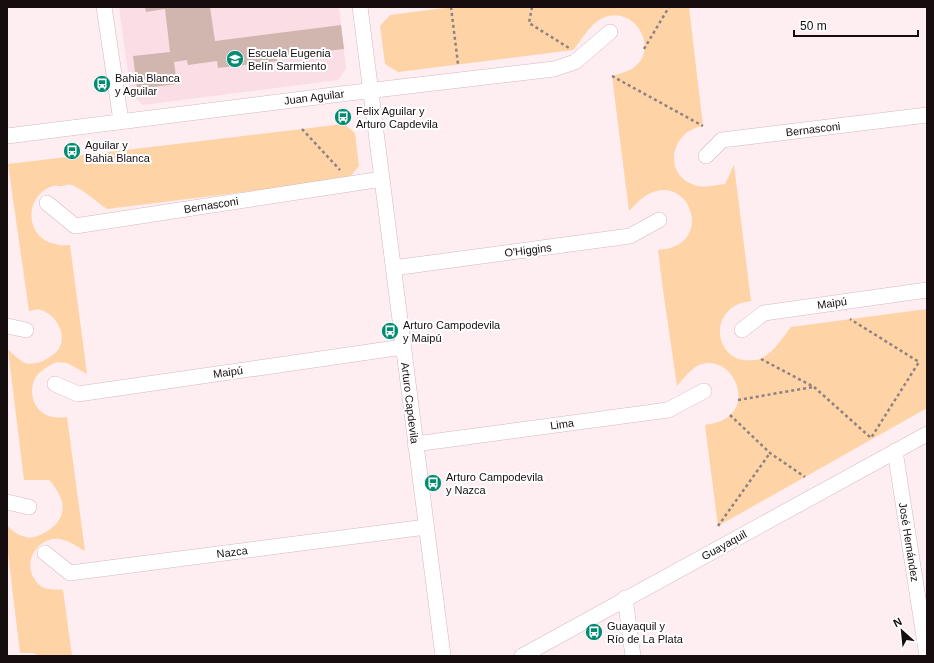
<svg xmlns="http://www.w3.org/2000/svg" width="934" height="663" font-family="Arial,sans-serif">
<rect width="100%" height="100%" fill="#feedf1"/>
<path fill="#fbdee5" d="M119,7H339L346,69L338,80L143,105L131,95Z"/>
<path fill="#fed3a5" d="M452,7H689L703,126C669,131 662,178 698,186C706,188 717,185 725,184L734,165L751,301C746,302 740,303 736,305C707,321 720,365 753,360C756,360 759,360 762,358C774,352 783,337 791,327L927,309V408L718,526L705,425C710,424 716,423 721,421C758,405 730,350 697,366C689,371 683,379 677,386L663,290L658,250C663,249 669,249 673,247C712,232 685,171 645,196C639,200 634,206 629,211L612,76C618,74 626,72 632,69C663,49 632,0 599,20C588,27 581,41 573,50L398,72L385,64L380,26L390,15Z
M344,124L355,133L359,166L348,179L107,209C97,202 85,191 74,186C71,184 66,185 62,186C59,186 54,185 50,187C23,199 26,238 55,244C60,246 65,245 70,245L87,374L67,363L56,362C50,365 43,369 38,374C28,386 31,405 43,413C50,418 60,418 67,417L85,551C78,547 68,540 60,539C38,536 22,562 35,580C37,583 41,587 44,588C50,590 57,589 63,590L72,656H40L33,653H20L7,545V526C13,531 19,536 26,537C32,539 38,536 44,533C69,520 67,499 49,480H24L8,350C13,354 19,360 25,363C31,365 37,363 43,361C48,358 54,355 58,350C68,336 57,315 41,310C38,309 33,310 29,311L8,164Z"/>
<path fill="#d0b6af" d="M145,7H210L215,41L341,25L344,49L276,57L277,61L218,68L217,61L188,65L187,60L174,62L177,84L137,89L133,56L170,52L165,9L146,12Z"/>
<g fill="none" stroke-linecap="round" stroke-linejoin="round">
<defs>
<path id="street" d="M104,7L121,121
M360,7L443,656
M7,136L341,94L554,69L575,62L610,32
M706,156L722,140L927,115
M47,203L75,226L382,179
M393,268L630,236L659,220
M7,326L26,330
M742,330L764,313L927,290
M55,384L78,394L403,347
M415,444L668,410L704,391
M895,451L927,656
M7,502L29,507
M45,553L70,573L426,527
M625,598L633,656
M522,656L927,434"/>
</defs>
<use href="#street" stroke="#d4b9c0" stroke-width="16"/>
<path stroke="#8e8184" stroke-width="2.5" stroke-dasharray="3 3" stroke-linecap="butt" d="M451,7L458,64
M532,7L529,23L569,48
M644,49L669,7
M612,76L703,126
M302,129L340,170
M761,359L814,387L871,438L919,362L850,319
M738,400L813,387
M730,415L770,453L805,477
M718,526L770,453"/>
<use href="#street" stroke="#fff" stroke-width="15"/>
</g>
<defs>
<symbol id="school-disc" viewBox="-11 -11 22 22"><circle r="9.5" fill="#028b71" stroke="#fff"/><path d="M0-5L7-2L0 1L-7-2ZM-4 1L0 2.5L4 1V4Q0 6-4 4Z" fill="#fff"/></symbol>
<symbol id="bus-disc" viewBox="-11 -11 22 22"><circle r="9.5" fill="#028b71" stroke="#fff"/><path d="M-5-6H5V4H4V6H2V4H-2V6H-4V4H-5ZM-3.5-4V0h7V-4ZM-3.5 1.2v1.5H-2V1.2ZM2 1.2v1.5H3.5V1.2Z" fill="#fff"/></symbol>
</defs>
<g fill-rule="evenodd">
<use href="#school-disc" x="225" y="49" width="20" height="20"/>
<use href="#bus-disc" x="92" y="74" width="20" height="20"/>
<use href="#bus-disc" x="333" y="107" width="20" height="20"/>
<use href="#bus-disc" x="62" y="141" width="20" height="20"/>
<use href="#bus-disc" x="380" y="321" width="20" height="20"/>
<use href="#bus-disc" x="423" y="473" width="20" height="20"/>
<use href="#bus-disc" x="584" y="622" width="20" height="20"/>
</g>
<g text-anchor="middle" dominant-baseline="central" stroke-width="4" stroke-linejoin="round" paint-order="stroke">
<g font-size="11" fill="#160d0f" stroke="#fff" text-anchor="start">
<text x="248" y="53">Escuela Eugenia<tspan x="248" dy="13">Belín Sarmiento</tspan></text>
<text x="115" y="78">Bahia Blanca<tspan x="115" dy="13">y Aguilar</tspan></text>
<text x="356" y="111">Felix Aguilar y<tspan x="356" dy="13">Arturo Capdevila</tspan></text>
<text x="85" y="145">Aguilar y<tspan x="85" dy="13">Bahia Blanca</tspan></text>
<text x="403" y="325">Arturo Campodevila<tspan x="403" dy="13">y Maipú</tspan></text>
<text x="446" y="477">Arturo Campodevila<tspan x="446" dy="13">y Nazca</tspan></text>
<text x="607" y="626">Guayaquil y<tspan x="607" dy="13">Río de La Plata</tspan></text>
</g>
<g font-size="11" fill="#160d0f" stroke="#fff">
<text transform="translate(314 97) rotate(-7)">Juan Aguilar</text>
<text transform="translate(813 129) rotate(-7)">Bernasconi</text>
<text transform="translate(211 205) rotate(-9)">Bernasconi</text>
<text transform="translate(528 250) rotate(-7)">O'Higgins</text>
<text transform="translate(832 303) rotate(-8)">Maipú</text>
<text transform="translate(228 372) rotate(-8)">Maipú</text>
<text transform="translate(410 403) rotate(83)">Arturo Capdevila</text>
<text transform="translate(562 424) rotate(-8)">Lima</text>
<text transform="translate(909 542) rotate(81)">José Hernández</text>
<text transform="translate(724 545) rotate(-29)">Guayaquil</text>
<text transform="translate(232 552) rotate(-7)">Nazca</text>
</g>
</g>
<rect width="934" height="663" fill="none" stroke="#160d0f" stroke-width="16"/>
<g transform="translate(902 631) rotate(333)" stroke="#ffffff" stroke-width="3" paint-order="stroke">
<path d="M0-3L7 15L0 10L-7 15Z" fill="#160d0f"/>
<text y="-6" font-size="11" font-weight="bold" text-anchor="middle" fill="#160d0f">N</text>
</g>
<path d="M794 30v6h124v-6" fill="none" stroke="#160d0f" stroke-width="2"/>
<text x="800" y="30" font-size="12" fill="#160d0f" stroke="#ffffff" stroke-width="3" paint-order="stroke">50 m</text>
</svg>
